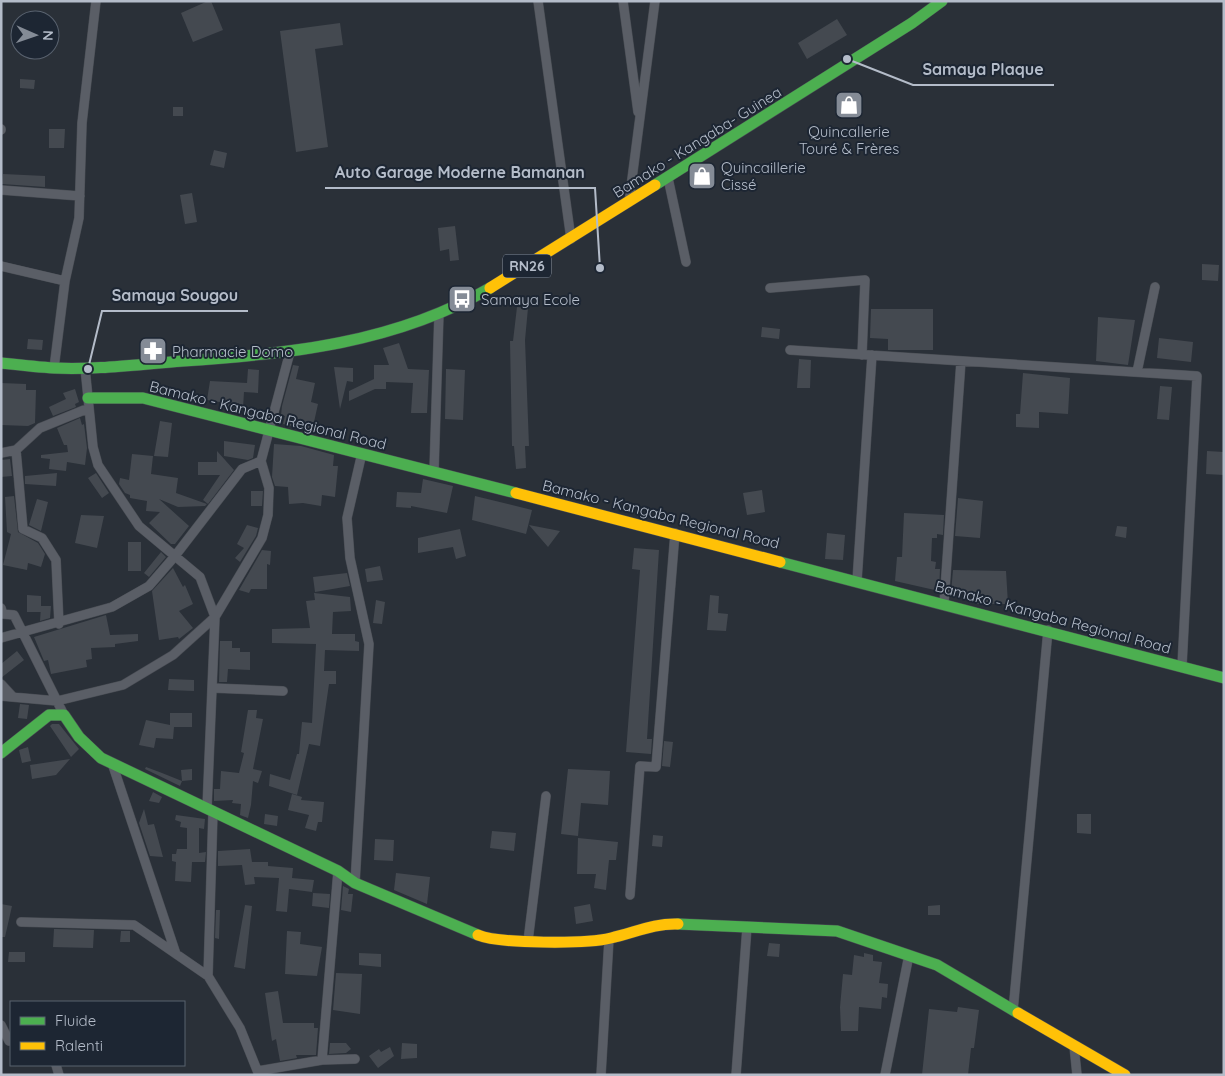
<svg xmlns="http://www.w3.org/2000/svg" width="1225" height="1076" font-family="Quicksand,sans-serif">
<rect width="100%" height="100%" fill="#2a3038"/>
<path fill="#444950" d="M208,1H211L223,30L193,42L181,13Z
M837,19L847,35L807,59L798,43Z
M340,23L343,45L315,49L328,147L296,152L280,31Z
M20,79L35,80L34,89L20,88Z
M173,107H183V116H173Z
M49,129H65L64,148H49Z
M214,150L227,153L224,168L210,165Z
M3,174L45,176V187L2,184Z
M192,193L197,222L185,224L180,195Z
M455,226L459,260L450,261L449,249L440,251L438,228Z
M1202,264L1219,265L1218,281L1202,280Z
M517,307L528,308L525,340L529,446H525L526,468L516,469L514,446H512L510,341H513Z
M871,309H933V350H888V339L870,338Z
M1098,317L1135,320L1128,365L1096,361Z
M762,327L780,329L779,339L761,337Z
M1159,338L1193,342L1191,362L1157,358Z
M28,339L43,340L42,350L27,349Z
M399,343L408,369L429,370L427,413H411L413,383L386,382V389H375L349,401V391L374,379V365H389L383,348Z
M799,359L811,360L810,388H797Z
M293,365L299,366L296,379L315,383L311,402L318,404L312,431L283,424L285,416L281,415L282,406Z
M334,367L353,368V382L347,381L340,409Z
M248,369L259,370L258,393L244,392L243,408L226,407V403L207,400L210,381L247,383Z
M446,369L465,370L463,420L445,419Z
M1023,373L1070,378L1068,414L1039,412V428L1016,427V414H1020Z
M1,383L26,384V390H36L35,423L28,426L1,425Z
M1160,386L1172,387L1169,420L1157,419Z
M75,389L79,402L75,404L76,407L53,416L49,407L66,399L63,393Z
M80,418L82,425L84,424L87,448L85,465L67,462L66,471L49,469L50,459L41,458V455L68,452L67,445H64L57,428Z
M160,421L172,423L168,457L154,456Z
M224,441L255,445L253,458L248,460L224,456Z
M274,444L301,446L334,455L333,466H338L335,497L322,495L321,506L303,503L289,504L288,487L275,486L272,477Z
M217,451L234,470L208,504L203,500L220,475H198V462H217Z
M1207,451L1224,452V475L1206,474Z
M132,454L153,456L151,474L178,478L176,493L207,504L205,506L178,507L159,499L189,526L175,544H171L149,523L160,512L146,511L147,501L130,498V495L125,493L119,484L120,478L129,480Z
M10,459L12,476L1,477V460Z
M57,473L56,486L25,484V476Z
M96,473L109,493L102,498L88,478Z
M423,479L453,486L447,513L411,506V508L396,507L397,492L421,493Z
M762,490L765,512L747,515L743,493Z
M251,491H263L262,506H251Z
M14,496L18,532L38,543L45,554L41,567L28,563L27,570L3,565L11,534L7,532L5,497Z
M475,496L532,510L526,534L472,520Z
M958,498L983,501L980,538L955,536Z
M37,499L48,502L41,531L29,525Z
M904,513L944,515L943,535L937,534V538H932L931,561L936,562L935,569H940L939,591L895,581L897,557H902Z
M81,515L104,516L97,548L75,543Z
M247,525L258,528L256,536L240,562L235,558L244,548L237,544Z
M529,525L560,531L548,547Z
M1117,526L1127,527L1126,538L1115,536Z
M460,529L466,556L456,559L453,547L418,553V538Z
M827,533L845,535L843,560L825,559Z
M128,542H141V571H128Z
M634,548L659,550L647,739H652L651,754L626,752L640,570L632,569Z
M262,550L271,551L270,565L267,564V589H251L249,593L239,590Z
M161,552L166,557L149,577L144,573Z
M380,566L383,580L367,582L365,569Z
M173,568L183,587L185,585L193,604L179,611L193,628L179,639L178,637L159,640L152,591Z
M953,570L1006,571L1008,604H976V594L951,593Z
M347,573L350,586L315,592L313,577Z
M314,593L350,597L351,611L333,612L332,634H355V641L359,642V651L325,650L324,671H336V684H329L320,746L309,744L297,795L269,786L270,774L290,780L297,754H299L302,722L312,723L316,644L272,643V629L310,628L306,601L315,600Z
M27,595L41,596V612H27Z
M710,595L719,596L718,613L728,614L726,631L707,630Z
M376,600L385,602L382,624L373,623Z
M41,606H51L50,618L40,621Z
M106,615L110,635L138,634V641L115,644V647L91,648L92,659L86,660L87,667L51,674L48,660L44,661L34,637Z
M220,641H232V648H240V652H250V670L228,669L227,682H219Z
M17,651L24,660L1,678V664Z
M169,679L194,680V691L168,690Z
M20,704L29,705L27,719L18,718Z
M248,710H257L256,718L263,719L253,769L262,771L258,783L253,781L251,805L248,818L240,815L241,804L232,803L233,800L214,801V789H220L221,771L239,773L244,753L241,752Z
M170,713H192V727H174L173,739L156,738L154,748L139,745L146,720L170,725Z
M52,724H59L79,749L71,757L50,726Z
M664,741L673,742L670,767L662,766Z
M28,747L31,761L22,763L19,750Z
M70,759L56,775L32,779L30,765Z
M146,767L162,773L182,781L180,786L145,769Z
M192,769V780L182,781L181,770Z
M568,769L610,771L608,805L581,803L578,836L561,834Z
M153,792L162,797L159,803L149,801Z
M292,794L302,797L301,800L324,802L322,822H318L316,831L305,828L309,815L288,810Z
M144,809L148,825L154,824L163,857L150,856L139,823Z
M265,814L278,816L277,826L264,824Z
M1077,814H1091V834L1077,833Z
M176,815L205,819L204,829L199,828V853L206,852L205,862H192L191,882L175,881L176,862L172,861V854H176L177,849H187V828L180,827L181,822L175,820Z
M492,831L516,833L514,851L490,848Z
M653,835L663,836L662,847L652,846Z
M578,838L618,842L616,860H609L606,890L594,888L596,874H577Z
M375,839L394,840L393,861L374,860Z
M250,849L252,862H268V866L293,868L292,878L314,880L312,892L289,889L287,912L276,911L279,878L254,877L255,884L245,885L242,865L218,866V851Z
M396,873L430,877L427,904L394,890Z
M343,886L349,889L348,894H353L351,912L341,910Z
M313,893L330,894L329,908L312,906Z
M1,904L12,906L5,937H1Z
M590,904L593,921L576,924L574,907Z
M245,905L252,906L245,969L234,967Z
M940,905V915H928V906Z
M216,910H220L219,939L215,938Z
M54,929L94,930L93,948L53,947Z
M121,931H130V942H120Z
M287,931L301,932L300,944L322,947L317,976L285,974Z
M769,943L780,944L779,957L767,956Z
M9,952H25V962H8Z
M359,953L381,954V967L359,965Z
M864,953L873,955V961L882,962L879,983L888,984L887,998L882,997L881,1009L859,1007L858,1031H841L840,1007L843,974L852,975L854,955L864,957Z
M336,973L362,974L360,1014L333,1010Z
M278,991L283,1023H314V1028H318L316,1055H296L297,1058L280,1061L276,1039L272,1041L265,993Z
M958,1007L979,1010L974,1048H971L968,1075H922L929,1009L957,1012Z
M330,1043H346L351,1049L346,1053L329,1054Z
M402,1043L417,1044V1058L401,1059Z
M390,1047L394,1056L378,1068L369,1056L379,1049L381,1052Z"/>
<g fill="none" stroke-linecap="round" stroke-linejoin="round">
<defs>
<path id="street" d="M538,1L571,239
M623,1L638,112
M1,129V130
M668,178L686,262
M1,190L80,196
M629,202L655,1
M1,266L65,281
M770,288L865,280L862,355
M790,350L1197,376L1182,666
M54,368L65,281L79,218L82,123L96,1
M85,368L93,447L98,465L139,526L200,577L215,617L207,808
M1137,372L1155,287
M16,450L23,529L42,538L56,560L59,624
M1,453L16,450L40,428L89,408
M434,471L439,313
M857,581L872,355
M944,603L961,361
M1,608L3,614L14,615L64,715
M1,638L112,607L149,586L175,556L242,469L261,461
M1,684L13,697
M212,688L283,691
M1,696L57,701L123,685L173,655L215,617L262,538L268,515L269,488L261,461L290,352
M112,763L176,954
M213,812L208,976L240,1028L259,1075
M355,883L369,644L350,558L347,518L362,453
M630,895L640,766L656,767L675,533
M21,922L134,925L208,976
M528,941L546,796
M1013,1011L1048,630
M1,1025L9,1041
M1074,1046L1077,1075
M322,1060L338,871
M56,1065L59,1075
M258,1071L322,1060L355,1059
M601,1075L609,939
M736,1075L747,927
M885,1075L909,955"/>
<path id="fast" d="M655,185L912,23L942,1
M1,363C19,365 36,367 54,368C97,370 140,364 183,361C289,354 396,343 490,288
M88,398H143L516,493
M780,562L1224,678
M1,753L49,715H64L79,737L101,758L338,871L355,883L478,935
M678,924L837,931L937,965L1018,1013"/>
<path id="slow" d="M490,288L655,185
M516,493L780,562
M478,935C500,944 587,944 611,938C634,933 654,923 678,924
M1018,1013L1125,1075"/>
</defs>
<use href="#street" stroke="#484c53" stroke-width="10"/>
<use href="#fast" stroke="#484c53" stroke-width="12"/>
<use href="#slow" stroke="#484c53" stroke-width="12"/>
<use href="#street" stroke="#5a5e66" stroke-width="9"/>
<use href="#fast" stroke="#4caf50" stroke-width="11"/>
<use href="#slow" stroke="#ffc107" stroke-width="11"/>
</g>
<defs>
<symbol id="shop-square" viewBox="-11 -11 22 22"><rect x="-9" y="-9" width="18" height="18" rx="4" fill="#848b96" stroke="#1d2633"/><path d="M-5-2.5h2.3a2.7 3.5 0 0 1 5.4 0H5L5.5 6h-11ZM-1.5-2.5h3a1.5 2.3 0 0 0-3 0Z" fill="#fff"/></symbol>
<symbol id="bus-square" viewBox="-11 -11 22 22"><rect x="-9" y="-9" width="18" height="18" rx="4" fill="#848b96" stroke="#1d2633"/><path d="M-5-6H5V4H4V6H2V4H-2V6H-4V4H-5ZM-3.5-4V0h7V-4ZM-3.5 1.2v1.5H-2V1.2ZM2 1.2v1.5H3.5V1.2Z" fill="#fff"/></symbol>
<symbol id="pharmacy-square" viewBox="-11 -11 22 22"><rect x="-9" y="-9" width="18" height="18" rx="4" fill="#848b96" stroke="#1d2633"/><path d="M-2-6h4v4h4v4h-4v4h-4v-4h-4v-4h4Z" fill="#fff"/></symbol>
</defs>
<g fill-rule="evenodd">
<use href="#shop-square" x="833" y="89" width="32" height="32"/>
<use href="#shop-square" x="686" y="160" width="32" height="32"/>
<use href="#bus-square" x="446" y="283" width="32" height="32"/>
<use href="#pharmacy-square" x="137" y="335" width="32" height="32"/>
</g>
<g text-anchor="middle" dominant-baseline="central" stroke-width="4" stroke-linejoin="round" paint-order="stroke">
<rect fill="#1d2633" stroke="#878f9c" stroke-width="1" x="503" y="254.5" width="48" height="23" rx="4"/>
<g font-size="14" font-weight="bold" fill="#b4bcc9">
<text x="527" y="266">RN26</text>
</g>
<g font-size="15" fill="#b4bcc9" stroke="#1d2633" text-anchor="start">
<text x="849" y="131" text-anchor="middle">Quincallerie<tspan x="849" dy="17">Touré &amp; Frères</tspan></text>
<text x="721" y="167">Quincaillerie<tspan x="721" dy="17">Cissé</tspan></text>
<text x="481" y="299">Samaya Ecole</text>
<text x="172" y="351">Pharmacie Domo</text>
</g>
<g font-size="15" fill="#b4bcc9" stroke="#1d2633">
<text transform="translate(697 142) rotate(-32)">Bamako - Kangaba- Guinea</text>
<text transform="translate(268 415) rotate(14)">Bamako - Kangaba Regional Road</text>
<text transform="translate(661 514) rotate(14)">Bamako - Kangaba Regional Road</text>
<text transform="translate(1053 617) rotate(15)">Bamako - Kangaba Regional Road</text>
</g>
</g>
<path fill="none" stroke="#b4bcc9" stroke-width="2" d="M847 59L913 85H1054M600 268L595 188H325M88 369L102 311H248"/>
<g fill="#b4bcc9" stroke="#1d2633" stroke-width="2">
<circle cx="847" cy="59" r="5"/>
<circle cx="600" cy="268" r="5"/>
<circle cx="88" cy="369" r="5"/>
</g>
<g font-size="16" text-anchor="middle" font-weight="bold" fill="#b4bcc9" stroke="#1d2633" stroke-width="4" stroke-linejoin="round" paint-order="stroke">
<text x="983" y="75">Samaya Plaque</text>
<text x="460" y="178">Auto Garage Moderne Bamanan</text>
<text x="175" y="301">Samaya Sougou</text>
</g>
<rect width="1225" height="1076" fill="none" stroke="#b4bcc9" stroke-width="5"/>
<rect x="10" y="1001" width="175" height="65" fill="#1d2633" stroke="#59626f"/>
<rect x="20" y="1017" width="25" height="8" fill="#4caf50" stroke="#59626f"/>
<text x="55" y="1026" font-size="15" fill="#b4bcc9">Fluide</text>
<rect x="20" y="1042" width="25" height="8" fill="#ffc107" stroke="#59626f"/>
<text x="55" y="1051" font-size="15" fill="#b4bcc9">Ralenti</text>
<g transform="translate(35 35) rotate(92)"><circle r="24" fill="#1d2633" stroke="#59626f"/>
<path d="M0-4L9 19L0 12L-9 19Z" fill="#848b96"/>
<text y="-8" font-size="14" font-weight="bold" text-anchor="middle" fill="#b4bcc9">N</text>
</g>
</svg>
